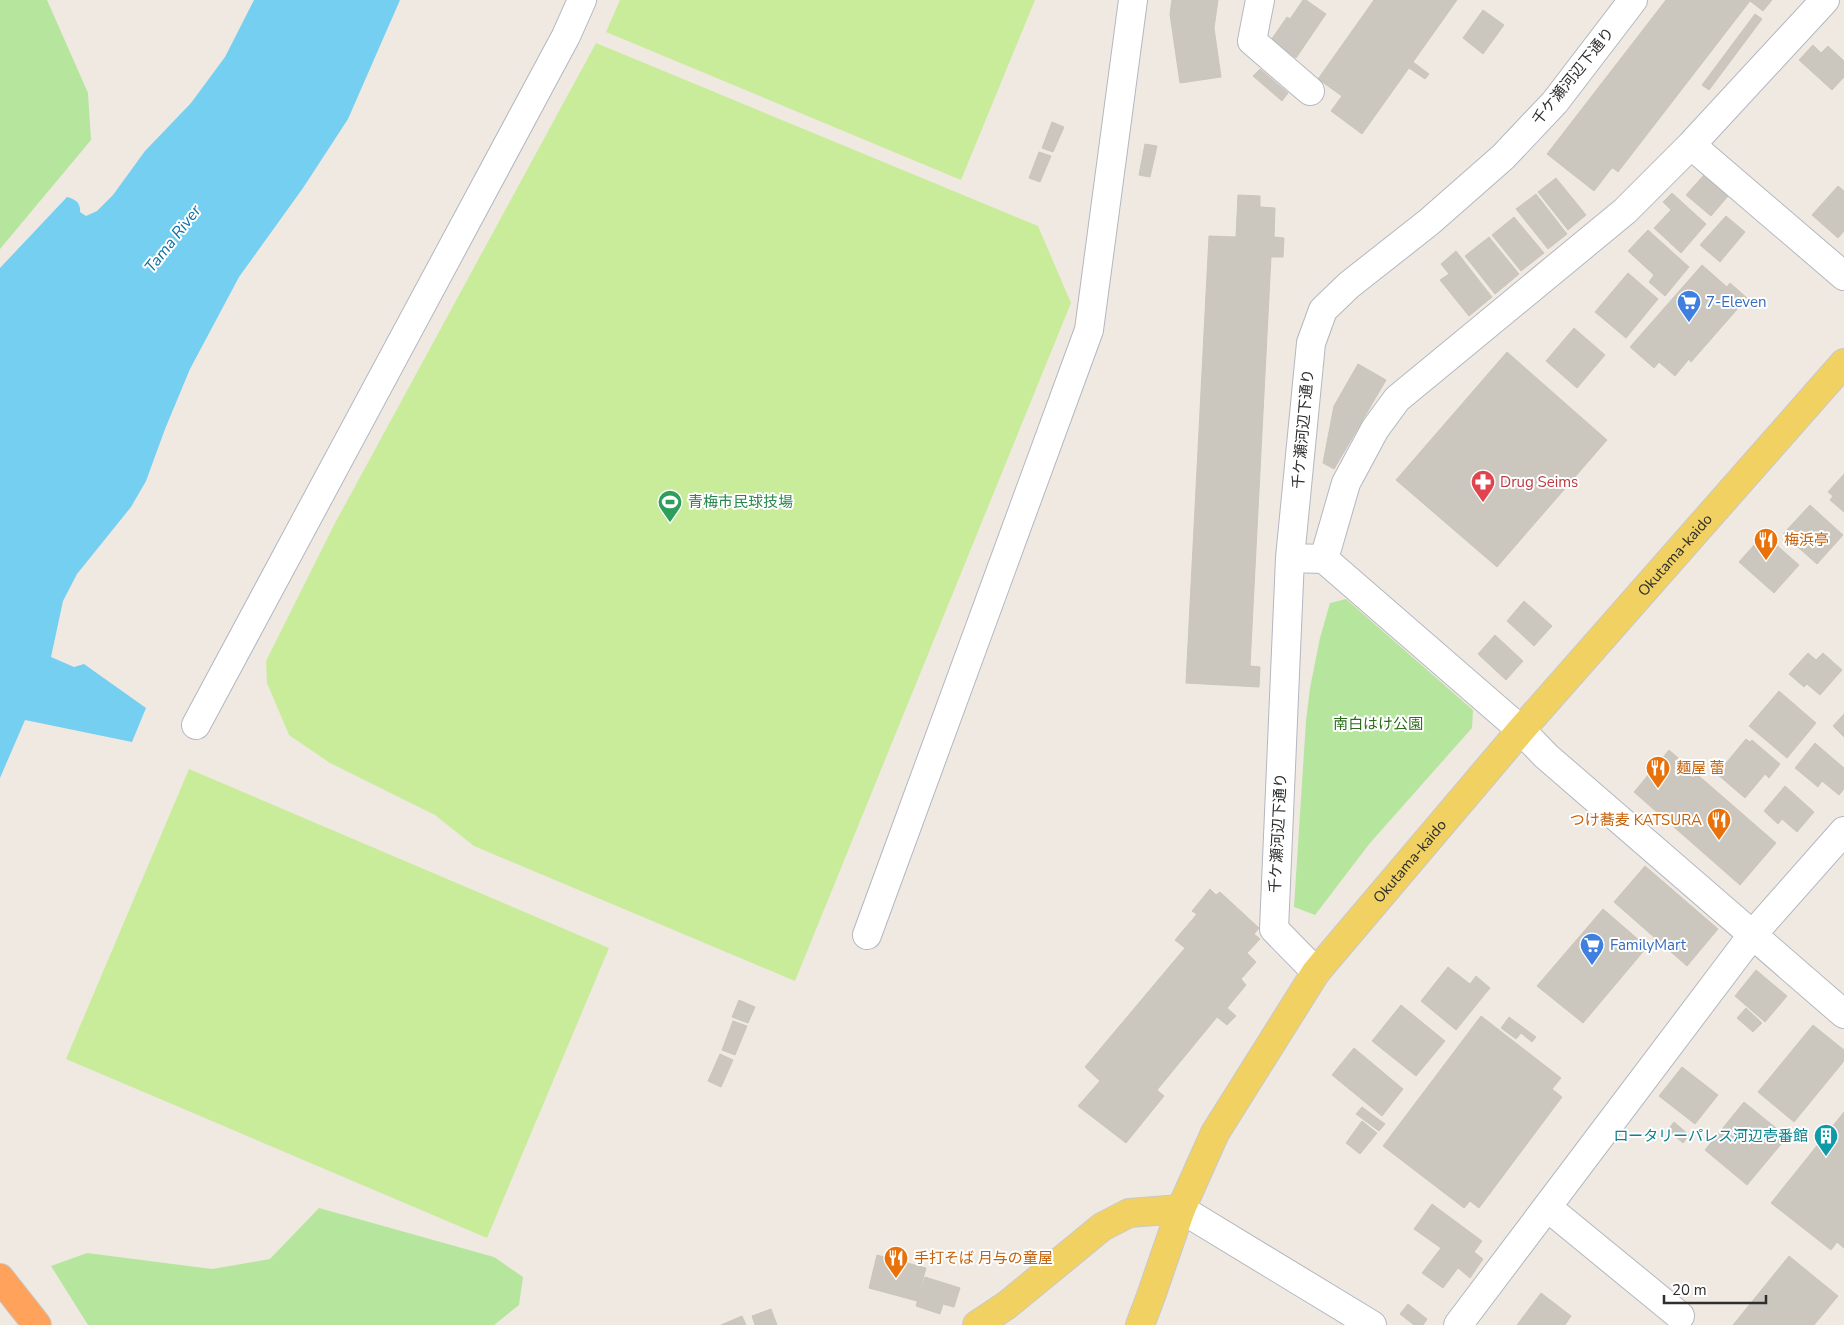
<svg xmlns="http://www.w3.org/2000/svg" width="1844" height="1325" font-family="'Nunito Sans','Noto Sans JP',sans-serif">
<rect width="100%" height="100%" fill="#efe9e1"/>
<path fill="#b6e59e" d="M0,0H47L88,93L91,140L0,249Z
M1346,599L1473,710L1472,728L1370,843L1315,915L1294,907L1306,721L1310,688L1320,638L1330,603Z
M319,1208L494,1257L523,1277L519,1305L494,1325H88L51,1266L87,1253L212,1269L270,1259Z"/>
<path fill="#c9ec9a" d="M620,0H1035L961,180L606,32Z
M596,43L1038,226L1071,303L795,981L474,846L435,815L330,763L289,735L267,683L266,661L334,525Z
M189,769L609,948L487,1238L66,1059Z"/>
<path fill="#75cff0" d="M254,0H400L348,119L303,188L239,277L190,369L165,429L146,481L131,507L77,574L63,601L51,657L74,667L84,664L146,708L132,742L25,720L0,778V268L67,197C75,199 81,203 80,212L86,216L97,211L113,195L145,151L191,103L225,57Z"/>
<path fill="#cbc7bf" stroke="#cbc5ba" d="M1172,0H1218L1214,28L1221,77L1180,83L1170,14Z
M1303,0H1306L1326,14L1296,58L1271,40L1287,17L1290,19Z
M1374,0H1457L1413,62L1429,74L1425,79L1409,68L1362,134L1331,111L1342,96L1318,79Z
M1666,0H1772L1763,11L1750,1L1618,172L1613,168L1611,169L1594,191L1547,154Z
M1483,10L1504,25L1483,54L1463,38Z
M1755,14L1762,19L1709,90L1702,85Z
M1813,45L1821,53L1828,46L1844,61V77L1832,90L1799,60Z
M1260,69L1288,93L1282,101L1253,76Z
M1052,122L1064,127L1053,152L1042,148Z
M1145,144L1157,146L1150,177L1139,175Z
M1039,152L1051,156L1040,182L1029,178Z
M1704,175L1728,196L1711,216L1686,195Z
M1556,178L1586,215L1568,230L1538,192Z
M1838,186L1844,191V231L1838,238L1812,215Z
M1672,193L1706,224L1681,253L1654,228L1671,210L1663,202Z
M1536,194L1567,234L1548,249L1516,209Z
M1238,195L1260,196V207L1275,208L1274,237L1284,238L1283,257H1271L1250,666L1260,667L1259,687L1186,683L1209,236L1236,237Z
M1726,216L1745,232L1720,262L1700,245Z
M1514,217L1544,253L1521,271L1492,235Z
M1648,230L1689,267L1665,296L1649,282L1654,275L1628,251Z
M1489,237L1519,274L1495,294L1465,256Z
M1456,251L1492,297L1469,316L1440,280L1449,274L1441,264Z
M1702,265L1727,287L1730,283L1747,298L1691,362L1689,359L1675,376L1659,362L1654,368L1630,347Z
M1628,273L1658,299L1626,338L1595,312Z
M1574,328L1605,355L1577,388L1546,361Z
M1507,352L1607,440L1497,567L1396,480Z
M1358,364L1386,380L1334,469L1323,463L1334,406Z
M1844,474V512L1830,500L1833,496L1828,492Z
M1810,505L1843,535L1817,564L1783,534Z
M1764,534L1799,565L1774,593L1739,562Z
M1524,601L1552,626L1534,646L1507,621Z
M1495,635L1523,661L1506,680L1478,654Z
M1808,653L1816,660L1823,653L1842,670L1820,695L1807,684L1804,687L1789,674Z
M1779,691L1816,723L1787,758L1749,726Z
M1844,714V737L1833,726Z
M1746,739L1750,742L1752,740L1780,764L1769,778L1765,774L1745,798L1717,774Z
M1815,743L1844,768V789L1839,795L1822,781L1818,787L1795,768Z
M1669,750L1776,843L1740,885L1634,792Z
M1785,786L1814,812L1797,832L1782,819L1778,824L1764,811Z
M1645,866L1718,929L1687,966L1614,902Z
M1210,889L1216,895L1220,892L1259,928L1254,934L1260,939L1247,953L1256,962L1241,979L1246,985L1227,1008L1236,1016L1227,1025L1217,1017L1157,1090L1164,1096L1126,1143L1078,1106L1100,1081L1085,1067L1185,948L1175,940L1197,914L1192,911Z
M1603,909L1647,947L1583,1023L1537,986Z
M1448,967L1470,984L1476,976L1490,988L1456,1030L1421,1001Z
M1756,970L1787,996L1765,1022L1735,996Z
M739,1000L755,1007L748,1023L732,1017Z
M1401,1005L1445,1041L1416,1076L1372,1041Z
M1746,1008L1762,1023L1753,1032L1737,1018Z
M1481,1016L1561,1078L1552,1089L1562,1097L1479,1208L1470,1201L1464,1208L1383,1146Z
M1509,1017L1536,1037L1532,1042L1521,1033L1516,1039L1501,1028Z
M733,1021L747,1026L735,1055L722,1050Z
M1813,1025L1844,1050V1061L1794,1122L1758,1092Z
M1354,1048L1403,1089L1382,1116L1332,1075Z
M720,1054L733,1060L721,1087L708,1081Z
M1682,1067L1718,1095L1695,1124L1659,1096Z
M1744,1102L1787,1137L1747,1185L1705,1150Z
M1362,1107L1385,1124L1379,1131L1356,1114Z
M1844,1112V1248L1837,1242L1831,1250L1771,1203Z
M1362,1121L1377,1133L1360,1154L1346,1143Z
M1674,1122L1689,1135L1683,1143L1668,1130Z
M1432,1204L1482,1241L1474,1252L1483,1259L1470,1278L1458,1268L1443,1288L1422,1273L1441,1248L1414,1229Z
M877,1255L926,1268L917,1301L869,1288Z
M1789,1256L1838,1296L1814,1325H1733Z
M925,1277L960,1288L954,1307L943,1304L940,1314L916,1306Z
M1541,1293L1571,1316L1565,1325H1517Z
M1408,1304L1427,1319L1423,1325H1414L1400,1314Z
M771,1309L777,1325H755L752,1316Z
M742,1316L746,1325H721Z"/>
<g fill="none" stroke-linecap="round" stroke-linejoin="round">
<defs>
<path id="minor" d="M1260,0L1252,41L1310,91
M1691,145L1844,276
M1290,558L1324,559L1346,483L1375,429L1397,399L1625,211L1691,145L1825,0
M1324,559L1521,730L1546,756L1844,1014
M196,725L566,36L582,0
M867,935L1089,330L1133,0
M1316,972L1274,929L1290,558L1311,343L1323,310L1349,285L1429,222L1503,157L1555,102L1633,0
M1547,1207L1680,1316
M1181,1209L1372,1325
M1458,1325L1753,934L1844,831"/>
<g id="major">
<path id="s1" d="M977,1325L1007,1305L1102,1227L1129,1213L1181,1209L1215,1133L1316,972L1521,730L1844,363"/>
<path d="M1140,1325L1151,1296L1181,1209"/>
</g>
<path id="highway" d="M0,1278L37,1325"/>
</defs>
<use href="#minor" stroke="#b4b7c1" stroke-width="30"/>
<use href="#major" stroke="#c9c9c9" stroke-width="30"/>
<use href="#highway" stroke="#c9c9c9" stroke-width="30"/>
<use href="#minor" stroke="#fff" stroke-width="28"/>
<use href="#major" stroke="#f2d163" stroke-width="28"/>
<use href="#highway" stroke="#ffa35c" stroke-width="28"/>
</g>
<defs>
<symbol id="supermarket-pin" viewBox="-11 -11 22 30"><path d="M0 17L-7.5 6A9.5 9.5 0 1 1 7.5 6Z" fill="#3f7fe0" stroke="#fff"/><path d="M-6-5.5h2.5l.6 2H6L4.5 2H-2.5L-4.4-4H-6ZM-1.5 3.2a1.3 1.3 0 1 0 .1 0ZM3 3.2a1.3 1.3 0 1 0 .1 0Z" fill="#fff"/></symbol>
<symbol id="pharmacy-pin" viewBox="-11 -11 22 30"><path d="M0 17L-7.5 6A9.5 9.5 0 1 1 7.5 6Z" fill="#e0444e" stroke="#fff"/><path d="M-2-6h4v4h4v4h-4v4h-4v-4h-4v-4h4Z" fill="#fff"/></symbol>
<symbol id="stadium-pin" viewBox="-11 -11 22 30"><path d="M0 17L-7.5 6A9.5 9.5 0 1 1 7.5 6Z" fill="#2e9e5b" stroke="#fff"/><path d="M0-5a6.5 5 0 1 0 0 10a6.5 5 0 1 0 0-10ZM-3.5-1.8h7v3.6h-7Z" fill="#fff"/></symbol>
<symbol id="restaurant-pin" viewBox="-11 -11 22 30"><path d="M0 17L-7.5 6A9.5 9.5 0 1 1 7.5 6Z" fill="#e8710a" stroke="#fff"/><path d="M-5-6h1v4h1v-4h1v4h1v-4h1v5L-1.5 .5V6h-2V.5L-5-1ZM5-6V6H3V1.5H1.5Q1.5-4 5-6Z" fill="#fff"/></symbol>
<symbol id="building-pin" viewBox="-11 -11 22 30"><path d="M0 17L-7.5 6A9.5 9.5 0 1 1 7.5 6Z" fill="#0f9aa8" stroke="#fff"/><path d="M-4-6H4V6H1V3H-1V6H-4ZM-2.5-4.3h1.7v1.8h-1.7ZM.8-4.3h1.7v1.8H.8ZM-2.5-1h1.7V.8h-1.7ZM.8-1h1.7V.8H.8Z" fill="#fff"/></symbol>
</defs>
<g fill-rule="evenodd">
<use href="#supermarket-pin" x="1675" y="288" width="28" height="38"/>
<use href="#pharmacy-pin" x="1469" y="468" width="28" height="38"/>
<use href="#stadium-pin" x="656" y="488" width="28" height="38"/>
<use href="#restaurant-pin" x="1752" y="526" width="28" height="38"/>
<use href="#restaurant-pin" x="1644" y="754" width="28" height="38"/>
<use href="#restaurant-pin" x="1705" y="806" width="28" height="38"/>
<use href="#supermarket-pin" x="1578" y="931" width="28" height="38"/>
<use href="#building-pin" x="1812" y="1122" width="28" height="38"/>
<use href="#restaurant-pin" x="882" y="1244" width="28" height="38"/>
</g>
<g text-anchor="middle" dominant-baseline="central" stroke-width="4" stroke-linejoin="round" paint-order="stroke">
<g font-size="15" fill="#2e2e2e" stroke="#fff">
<text transform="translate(1573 76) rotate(-51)">千ケ瀬河辺下通り</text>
<text transform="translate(1303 429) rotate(-85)">千ケ瀬河辺下通り</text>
<text stroke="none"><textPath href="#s1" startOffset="1065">Okutama-kaido</textPath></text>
<text transform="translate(1278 833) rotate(-87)">千ケ瀬河辺下通り</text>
<text stroke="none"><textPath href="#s1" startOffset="660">Okutama-kaido</textPath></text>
</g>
<g font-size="15" fill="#366cbe" stroke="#fff" text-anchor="start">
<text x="1706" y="302">7-Eleven</text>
<text x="1610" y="945">FamilyMart</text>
</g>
<g font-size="15" fill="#be3a42" stroke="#fff" text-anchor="start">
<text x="1500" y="482">Drug Seims</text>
</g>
<g font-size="15" fill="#27864d" stroke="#fff" text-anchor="start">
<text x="688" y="502">青梅市民球技場</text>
</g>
<g font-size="15" fill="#c56008" stroke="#fff" text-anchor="start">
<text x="1784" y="540">梅浜亭</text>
<text x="1676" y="768">麺屋 蕾</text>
<text x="1702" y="820" text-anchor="end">つけ蕎麦 KATSURA</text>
<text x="914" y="1258">手打そば 月与の童屋</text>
</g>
<g font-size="15" fill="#2c6e1b" stroke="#fff">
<text x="1378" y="724">南白はけ公園</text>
</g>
<g font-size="15" fill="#0d838f" stroke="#fff" text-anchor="end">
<text x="1808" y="1136">ロータリーパレス河辺壱番館</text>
</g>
<g font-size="16" font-style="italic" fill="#0d6fa3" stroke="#fff">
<text transform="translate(173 239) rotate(-52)">Tama River</text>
</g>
</g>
<path d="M1664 1295v8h102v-8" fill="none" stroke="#2e2e2e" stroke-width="2.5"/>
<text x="1672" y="1295" font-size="15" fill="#2e2e2e" stroke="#ffffff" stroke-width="4" paint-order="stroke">20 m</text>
</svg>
